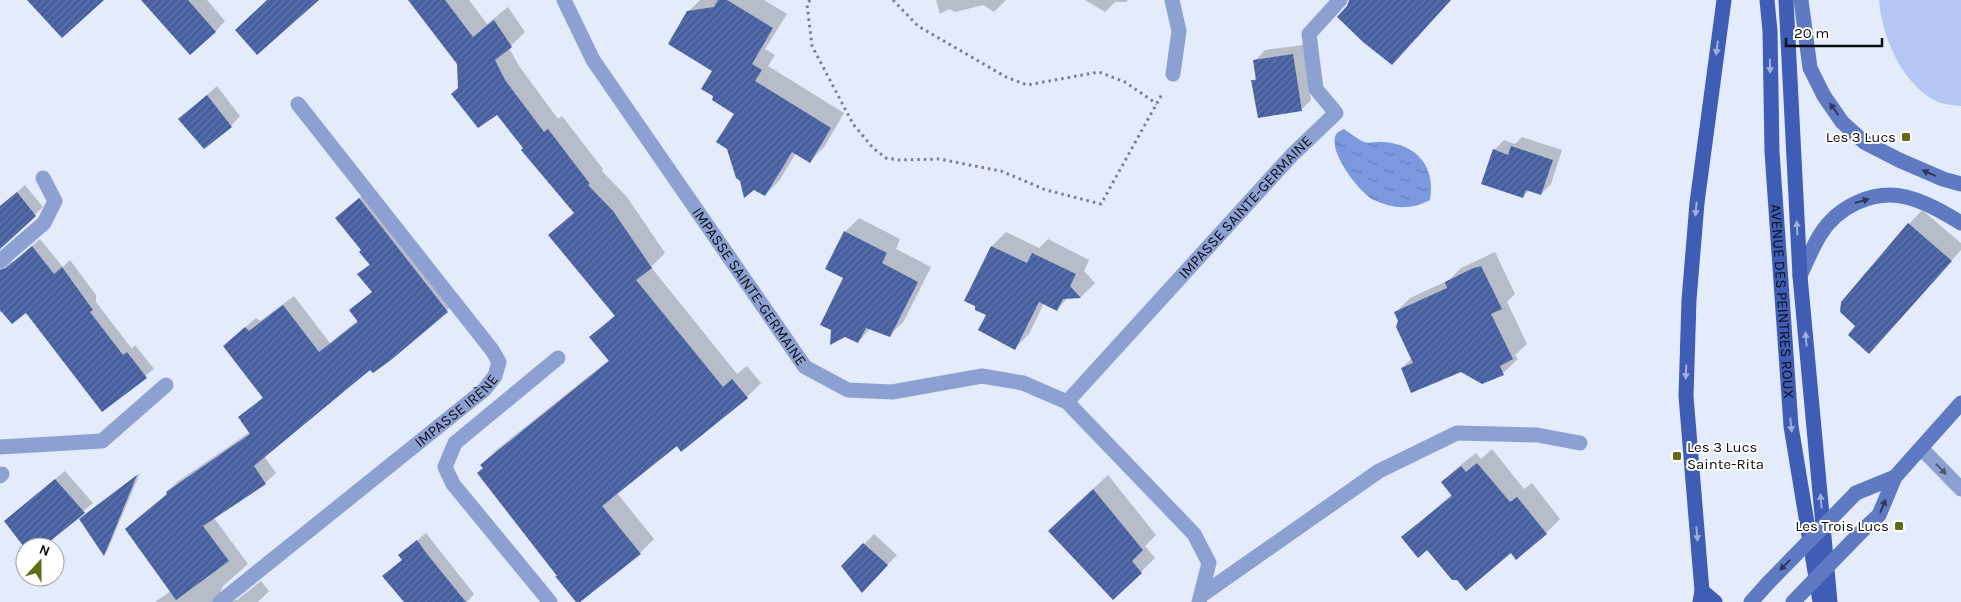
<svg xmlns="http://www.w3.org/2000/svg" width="1961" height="602" font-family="Karla,sans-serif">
<defs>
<pattern id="water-ripples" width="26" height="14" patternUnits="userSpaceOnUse" patternTransform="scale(1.25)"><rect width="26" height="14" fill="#7c98df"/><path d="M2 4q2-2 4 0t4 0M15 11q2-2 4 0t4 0" fill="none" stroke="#647ab4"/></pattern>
<pattern id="building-hatch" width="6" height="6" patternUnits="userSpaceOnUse" patternTransform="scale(1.25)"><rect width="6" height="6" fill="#475fa1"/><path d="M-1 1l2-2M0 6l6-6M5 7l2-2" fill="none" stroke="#6375a7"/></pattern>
</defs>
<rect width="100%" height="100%" fill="#e4ebfb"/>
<path fill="#b3c6f4" d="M1879,0H1961V106C1954,105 1945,105 1938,102C1902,85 1882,37 1879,0Z"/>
<path fill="url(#water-ripples)" d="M1344,129C1350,133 1357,139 1364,142C1369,144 1377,141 1383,142C1417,144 1436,167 1430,200C1411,210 1393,209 1374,200C1360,194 1325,148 1337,133C1339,131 1342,130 1344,129Z"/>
<path fill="#0003" d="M154,0H207L225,21L215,32Z
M413,0H469L487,24L508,7L525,32L509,48L519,66L558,119L562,116L603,169L602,171L627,197L665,253L651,267L737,374L747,366L761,383L747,397L677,444L617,493L654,539L640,553L578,602L481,465L495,451L609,360L591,337L616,314L549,235L575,212L497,113L459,87V64Z
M700,0H764L787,14L765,49L775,55L768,66L844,113L824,147L810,161L796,153L779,181L765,195L736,113L714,71L688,12Z
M936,0H1006L994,12L983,5L955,12L949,9L940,14Z
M1085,0H1128L1126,2H1115L1105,12Z
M1303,45L1311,100L1301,110L1253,81L1257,76L1255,61L1265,50Z
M217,86L240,116L231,126L180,119Z
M1522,137L1562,150L1551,184L1541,194L1530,190L1522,197L1494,150L1504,140L1515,144Z
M25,185L43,207L0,248V208Z
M370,189L458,301L390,359L371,368L264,456L276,473L265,483L214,518L248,564L223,586L220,592L222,597L228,601L237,600L261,581L269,591L258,602H155L171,591L167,492L177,482L250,432L240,418L264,396L224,346L256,318L260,321L294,296L330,343L358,320L351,311L373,291L359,274L370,263L363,250L336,218Z
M1922,210L1961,243V250L1883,338L1857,326L1909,224Z
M859,218L900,239L896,249L931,267L904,321L890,335L870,329L858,342L845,277V232Z
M1006,232L1039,248L1048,239L1089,260L1084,271L1095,283L1081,297L1068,298L1057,309L1044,303L1029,334L1015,348L988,314L976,306L965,300L992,246Z
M40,239L63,267L70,260L96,295V302L132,349L135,345L154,369L103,410L26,311H2L0,313V259L6,263L15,261Z
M1495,252L1515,294L1507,302L1527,344L1515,355L1518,359L1503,373L1402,368L1412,358L1396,312L1410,298L1449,280L1461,268Z
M1492,449L1524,489L1532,483L1560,519L1546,533L1511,551L1427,549L1403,537L1452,494L1443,482L1457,468L1476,453L1481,459Z
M65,471L93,503L41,547H26L5,521Z
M140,473L108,549L104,554L85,514Z
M1108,475L1156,535L1145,546L1155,558L1141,572L1064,516Z
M426,533L474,594L467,602H406L384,576L403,559L400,555Z
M874,534L897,555L862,591L843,566Z"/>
<path fill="url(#building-hatch)" d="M27,0H104L62,38Z
M141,0H188L216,32L190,55Z
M267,0H319L257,55L235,30Z
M408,0H445L473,37L494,20L512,47L495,60L505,80L544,132L548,129L590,184L588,185L613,211L652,268L636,280L723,387L732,379L748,398L681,452L677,446L602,506L641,554L580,602H576L555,576H557L477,473L483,468L480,465L609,361L589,337L615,316L548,235L574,213L521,150L523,148L497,115L478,128L451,94L458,88L457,64Z
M718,0H727L773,28L752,64L762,70L755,81L831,128L810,163L792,152L765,196L754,190L744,198L740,181L736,178L727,149L716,142L734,114L712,100L713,96L701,89L712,71L668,44L687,11L714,7Z
M1349,0H1451L1392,65L1363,42L1337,17L1347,6Z
M1293,54L1302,111L1258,118L1251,80H1256L1253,60Z
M207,95L232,127L204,149L178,119Z
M1511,146L1553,160L1541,195L1526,190L1523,198L1481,184L1493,149L1508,155Z
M17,192L36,216L0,249V206Z
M359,198L448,312L391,360L373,373L370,370L254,466L266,484L203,526L229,561L176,600L125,529L167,494L166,492L250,434L238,417L263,398L223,346L245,327L249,331L283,305L319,352L358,322L349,310L372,292L357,274L370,265L359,252L361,250L335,218Z
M1908,223L1952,261L1869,354L1848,335L1855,326L1840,312L1841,302Z
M844,231L887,253L882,263L918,282L890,337L866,328L858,343L845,337L830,345L831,330L820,325L843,278L825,269Z
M32,246L54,274L62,267L93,310L90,312L123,355L127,352L147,378L102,412L26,313L12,324L0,310V270L6,268Z
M991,246L1027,263L1032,253L1076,274L1070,286L1081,298L1063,299L1057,311L1039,302L1015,350L978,330L986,315L975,310V306L964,301Z
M1481,266L1502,309L1491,314L1513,359L1500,366L1504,375L1482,384L1461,372L1411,393L1401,368L1413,363L1396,327L1398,321L1394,312L1447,288L1445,282L1471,269Z
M1477,463L1510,502L1517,497L1547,534L1516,560L1511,553L1466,591L1457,580H1452L1427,550L1418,558L1401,537L1452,496L1441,482L1461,466L1466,472Z
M137,475L104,556L79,519Z
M55,479L85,513L43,547H24L4,521Z
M1093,489L1143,550L1132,561L1142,573L1113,600L1048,531Z
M417,540L427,554L466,602H404L382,576L402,560L398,555Z
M863,543L888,565L862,593L841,566Z"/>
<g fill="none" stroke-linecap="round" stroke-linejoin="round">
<path stroke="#7a7f89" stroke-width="3" stroke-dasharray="2.5 4" stroke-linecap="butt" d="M810,0L807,4L812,46L853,124L873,148L886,158L899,160L939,159L1001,171L1046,190L1101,204L1162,94
M893,0L918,26L1006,77L1027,85L1099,72L1125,82L1157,104"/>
<g stroke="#8ca0d2" stroke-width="15">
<path d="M0,261L44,223L55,201L43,178"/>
<path id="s1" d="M1067,402L1292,155L1336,113L1316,89L1309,34L1340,0"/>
<path d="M0,447L102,441L166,385"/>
<path d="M0,476L2,474"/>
<path d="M1202,595L1379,471L1457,433L1537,435L1580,443"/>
<path d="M550,602L453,484L445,467L455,443L558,358"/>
</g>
<g stroke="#8ca0d2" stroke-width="15">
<path id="s2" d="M564,0L593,60L805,367L848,390L892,392L982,376L1023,383L1067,402L1194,534L1209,563L1199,602"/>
<path d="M1172,0L1179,31L1173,74"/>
<path d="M1921,448L1961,489"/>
<path id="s3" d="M220,602L484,390L495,376L499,362L492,350L298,104"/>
</g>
<path stroke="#5f7ac2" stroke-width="15" d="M1801,0L1810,68L1824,96L1842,122L1864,142L1899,160L1943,179L1961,184
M1800,276C1806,263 1812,248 1820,235C1837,207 1873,189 1906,197C1926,202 1943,212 1961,223
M1856,493L1895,477
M1864,529L1879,515L1895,477L1961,403
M1751,602L1768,583"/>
<g stroke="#405db6" stroke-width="15">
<path id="s4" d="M1767,0L1770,31L1772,152L1791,426L1820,602"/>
<path d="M1786,0L1800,276L1830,602"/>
<path d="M1702,591L1715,602"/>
<path d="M1700,602L1702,591L1686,396L1689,300L1697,203L1724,0"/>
</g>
<path stroke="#5f7ac2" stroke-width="15" d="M1768,583L1856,493
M1793,602L1864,529"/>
</g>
<defs><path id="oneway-solid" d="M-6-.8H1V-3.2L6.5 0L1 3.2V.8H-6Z" transform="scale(1.25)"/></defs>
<g fill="#a0aeda">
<use href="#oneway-solid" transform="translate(1717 48) rotate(97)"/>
<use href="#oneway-solid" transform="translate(1770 66) rotate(89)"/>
<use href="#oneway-solid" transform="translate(1696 209) rotate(95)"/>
<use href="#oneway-solid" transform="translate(1797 228) rotate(-93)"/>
<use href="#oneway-solid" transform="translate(1806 339) rotate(-95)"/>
<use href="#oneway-solid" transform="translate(1686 372) rotate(92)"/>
<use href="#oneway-solid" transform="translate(1791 425) rotate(84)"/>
<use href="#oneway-solid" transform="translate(1821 501) rotate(-95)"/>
<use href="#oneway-solid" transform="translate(1697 534) rotate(85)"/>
</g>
<g fill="#2d3959">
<use href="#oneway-solid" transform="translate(1834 109) rotate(-126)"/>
<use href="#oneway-solid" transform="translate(1929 173) rotate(-156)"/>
<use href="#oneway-solid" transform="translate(1862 201) rotate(-16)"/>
<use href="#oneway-solid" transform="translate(1883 506) rotate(-67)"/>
<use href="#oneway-solid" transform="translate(1785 565) rotate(135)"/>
</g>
<use fill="#4c5772" href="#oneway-solid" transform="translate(1941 469) rotate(46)"/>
<g fill="#616c15" stroke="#fff" stroke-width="2">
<rect x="1901" y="132" width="10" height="10" rx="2.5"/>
<rect x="1672" y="451" width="10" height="10" rx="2.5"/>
<rect x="1894" y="521" width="10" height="10" rx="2.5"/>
</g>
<g text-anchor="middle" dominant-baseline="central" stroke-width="4" stroke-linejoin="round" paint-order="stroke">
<g font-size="15" fill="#0c0e13" stroke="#fff" text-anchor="end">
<text x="1896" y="137">Les 3 Lucs</text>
<text x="1687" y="447" text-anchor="start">Les 3 Lucs<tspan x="1687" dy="17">Sainte-Rita</tspan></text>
<text x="1889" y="526">Les Trois Lucs</text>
</g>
<g font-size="15" fill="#0c0e13" stroke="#fff">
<text stroke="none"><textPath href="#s1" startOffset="264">IMPASSE SAINTE-GERMAINE</textPath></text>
<text stroke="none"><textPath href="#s2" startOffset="342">IMPASSE SAINTE-GERMAINE</textPath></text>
<text stroke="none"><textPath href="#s4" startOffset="302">AVENUE DES PEINTRES ROUX</textPath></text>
<text stroke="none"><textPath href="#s3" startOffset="304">IMPASSE IRÈNE</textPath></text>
</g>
</g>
<g transform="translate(40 562) rotate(21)"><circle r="24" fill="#ffffff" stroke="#9e9fa1"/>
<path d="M0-4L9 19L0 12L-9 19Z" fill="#616c15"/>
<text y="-8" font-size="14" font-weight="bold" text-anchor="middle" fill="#0c0e13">N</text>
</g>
<path d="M1786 38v8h96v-8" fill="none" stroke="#0c0e13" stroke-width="2.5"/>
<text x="1794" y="38" font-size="15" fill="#0c0e13" stroke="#ffffff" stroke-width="4" paint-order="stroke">20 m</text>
</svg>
